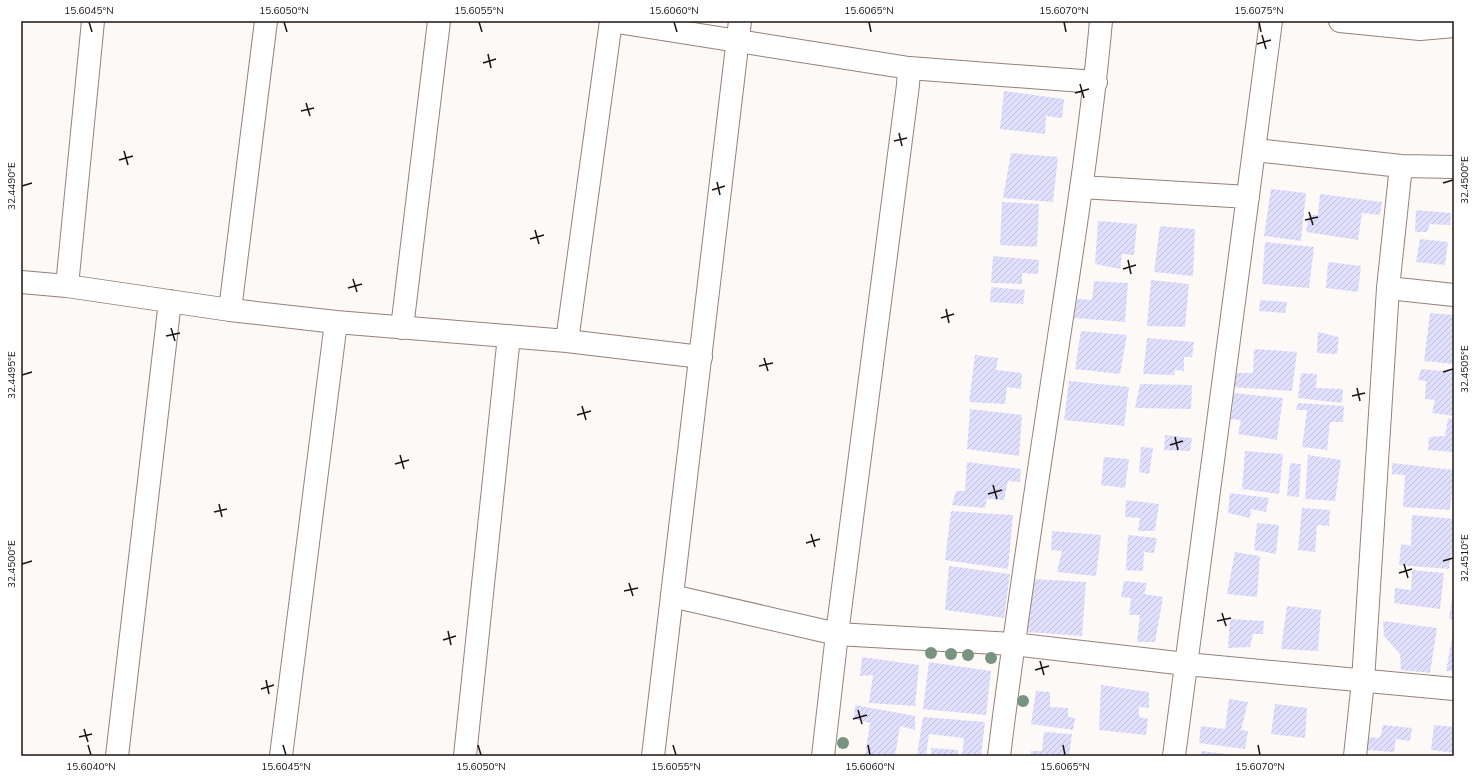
<svg xmlns="http://www.w3.org/2000/svg" width="1475" height="777" font-family="'Nunito Sans',sans-serif">
<defs>
<pattern id="building-hatch" width="6" height="6" patternUnits="userSpaceOnUse"><rect width="6" height="6" fill="#e0dffe"/><path d="M-1 1l2-2M0 6l6-6M5 7l2-2" fill="none" stroke="#c0bed9"/></pattern>
</defs>
<rect width="100%" height="100%" fill="#fdf9f7"/>
<path fill="url(#building-hatch)" d="M1004,91L1064,99L1062,118L1046,116L1045,134L1000,129Z
M1011,153L1058,157L1053,202L1003,198Z
M1271,189L1306,193L1301,241L1264,236Z
M1320,194L1382,202L1380,215L1362,213L1358,240L1306,232L1309,215H1318Z
M1002,202L1039,204L1037,247L1000,245Z
M1416,210L1451,213L1450,225L1430,224L1427,232H1415Z
M1098,221L1137,224L1134,255L1122,254L1120,269L1095,264Z
M1160,226L1195,229L1193,276L1154,272Z
M1420,239L1448,242L1445,265L1416,262Z
M1265,242L1314,247L1309,288L1262,284Z
M993,256L1039,260L1038,274L1022,273V284L991,283Z
M1328,262L1361,266L1358,292L1326,288Z
M1151,280L1189,284L1185,327L1147,326Z
M1094,281L1128,283L1125,322L1074,318L1077,299L1092,300Z
M991,287L1025,290L1023,304L990,302Z
M1260,300L1287,302L1285,313L1259,311Z
M1430,313L1454,315V364L1424,361Z
M1081,331L1127,335L1120,374L1075,369Z
M1318,332L1339,337L1337,354L1317,353Z
M1147,338L1194,342L1192,357H1184V371L1175,370L1174,375L1143,374Z
M1254,349L1297,352L1292,391L1231,387L1233,373H1253Z
M975,355L998,358L996,370L1022,373L1021,389L1007,387L1005,404L969,402Z
M1421,369L1454,372V416L1432,413L1435,400L1425,399L1426,381L1418,380Z
M1301,373L1317,374L1316,388L1343,389L1342,403L1298,398Z
M1069,381L1129,387L1124,426L1064,420Z
M1140,384L1192,385L1191,409L1135,408Z
M1234,393L1283,398L1277,440L1238,434L1241,420L1231,419Z
M1298,403L1344,406L1343,422H1330L1327,450L1302,447L1307,410H1296Z
M970,409L1022,415L1019,456L967,449Z
M1448,418L1454,419V452L1428,450L1429,437L1445,436Z
M1165,435L1192,438L1190,451L1164,450Z
M1141,447L1153,448L1149,474L1139,472Z
M1245,451L1283,454L1279,494L1242,489Z
M1308,455L1341,460L1335,501L1305,499Z
M1104,457L1129,459L1125,488L1101,485Z
M967,462L1021,469L1020,482L1008,481L1004,500L987,499L985,508L952,505L956,491H965Z
M1290,463L1301,464L1299,497L1287,496Z
M1392,463L1454,470L1450,510L1403,507L1405,475L1392,474Z
M1230,493L1269,498L1266,512L1251,509L1250,518L1228,513Z
M1126,500L1159,504L1155,531H1138L1140,518L1125,517Z
M1302,508L1330,510L1329,526L1317,525L1315,552L1298,550Z
M951,511L1013,515L1008,569L945,560Z
M1412,515L1454,519V535L1449,569L1399,565L1401,544L1411,546Z
M1257,523L1279,525L1276,554L1254,550Z
M1052,531L1101,535L1096,576L1057,572L1062,551L1051,550Z
M1128,535L1157,538L1154,553L1144,552L1143,571L1126,570Z
M1235,552L1260,556L1257,597L1227,594Z
M949,566L1010,574L1004,618L945,610Z
M1412,570L1444,573L1440,609L1394,603L1395,588L1411,590Z
M1033,579L1086,582L1082,636L1027,632Z
M1124,581L1147,583L1144,594L1163,597L1155,642H1137L1140,615H1129L1131,598L1121,597Z
M1453,592H1454V619H1449Z
M1287,606L1321,610L1318,651L1281,649Z
M1230,619L1264,621L1263,634H1253L1250,647L1228,648Z
M1383,621L1437,628L1430,673L1401,670L1400,654L1384,636Z
M1453,633L1454,671H1446Z
M862,657L919,665L915,706L869,703L873,675L860,676Z
M929,662L991,671L986,715L923,709Z
M1101,685L1149,692V708L1139,707V717L1148,719L1146,735L1099,730Z
M1036,691L1050,692V707L1068,708V717L1075,718L1073,730L1031,724Z
M1229,699L1248,702L1241,730L1248,731L1245,749L1199,743L1201,726L1225,729Z
M1275,704L1307,708L1305,738L1271,734Z
M855,705L915,716V730L900,726L895,756H865L870,723L854,719Z
M923,717L985,722L981,756H962L964,738L929,734L926,756H917Z
M1383,725L1412,728L1410,741L1396,739L1394,752L1367,750L1369,737L1380,738Z
M1434,725L1454,727V753L1431,750Z
M1044,732L1072,734L1069,756H1030L1031,751H1042Z
M931,748L958,750L957,756H931Z
M1201,751L1235,755V756H1201Z"/>
<g fill="none" stroke-linecap="round" stroke-linejoin="round">
<defs>
<path id="street" d="M1340,21L1420,29L1454,26
M1255,150L1401,166L1454,167
M1081,187L1248,197
M21,282L67,286L230,310L336,322L567,341L701,357
M67,286L93,21
M1388,288L1454,295
M230,310L266,21
M402,328L439,21
M567,341L611,21L909,68L1096,82
M672,596L837,634L1013,644L1186,664L1454,689
M117,756L170,301
M281,756L336,322
M465,756L509,336
M823,756L837,634L908,85L909,68
M999,756C1017,609 1040,463 1062,317C1077,218 1092,120 1101,21
M1174,756L1271,21
M1355,756L1363,681L1388,288L1401,166"/>
<path id="secondary" d="M653,756L740,21"/>
</defs>
<use href="#street" stroke="#958178" stroke-width="24"/>
<use href="#secondary" stroke="#958178" stroke-width="24"/>
<use href="#street" stroke="#fff" stroke-width="22"/>
<use href="#secondary" stroke="#fff" stroke-width="22"/>
</g>
<g fill="#78937f">
<circle cx="931" cy="653" r="6"/>
<circle cx="951" cy="654" r="6"/>
<circle cx="968" cy="655" r="6"/>
<circle cx="991" cy="658" r="6"/>
<circle cx="1023" cy="701" r="6"/>
<circle cx="843" cy="743" r="6"/>
</g>
<path fill="none" stroke="#1b1410" stroke-width="1.5" d="M89,22L92,32M284,22L287,32M479,22L482,32M674,22L677,32M869,22L871,32M1064,22L1066,32M1259,22L1261,32M1262,35L1266,49M1257,44L1271,40M488,54L491,68M483,63L496,59M1080,84L1084,98M1075,93L1089,89M306,103L310,116M301,111L314,108M899,133L902,146M894,141L907,138M124,151L128,165M119,160L133,156M717,182L720,195M1443,183L1453,180M22,186L32,183M712,190L725,186M1309,212L1313,225M1305,220L1318,217M535,230L539,244M530,239L544,235M1128,260L1131,274M1123,269L1136,265M353,279L357,292M348,288L362,284M946,309L949,323M941,318L954,314M171,328L175,341M166,336L180,333M764,358L768,371M759,366L773,363M1443,372L1453,369M22,375L32,372M1357,388L1360,401M1352,396L1365,393M582,406L586,420M577,415L591,411M1175,437L1178,450M1170,445L1183,441M400,455L404,469M395,464L409,460M993,485L997,499M988,494L1002,490M219,504L222,517M214,512L227,509M811,534L815,547M806,543L820,539M1443,561L1453,558M22,564L32,561M1404,564L1408,578M1399,573L1412,569M629,583L633,596M624,591L638,588M1222,613L1226,626M1217,621L1231,618M448,631L451,645M443,640L456,636M1040,661L1044,675M1035,670L1049,666M266,680L269,694M261,689L274,685M858,710L862,724M853,719L867,715M84,729L88,742M79,737L92,734M88,745L91,755M283,745L286,755M478,745L481,755M673,745L676,755M868,745L870,755M1063,745L1065,755M1258,745L1260,755"/>
<rect width="1475" height="777" fill="none" stroke="#ffffff" stroke-width="44"/>
<rect x="22" y="22" width="1431" height="733" fill="none" stroke="#1b1410" stroke-width="1.5"/>
<g font-size="10" text-anchor="middle" fill="#1b1410">
<text x="89" y="14">15.6045°N</text>
<text x="284" y="14">15.6050°N</text>
<text x="479" y="14">15.6055°N</text>
<text x="674" y="14">15.6060°N</text>
<text x="869" y="14">15.6065°N</text>
<text x="1064" y="14">15.6070°N</text>
<text x="1259" y="14">15.6075°N</text>
<text transform="translate(1464 180) rotate(-90)" y="4">32.4500°E</text>
<text transform="translate(11 186) rotate(-90)" y="4">32.4490°E</text>
<text transform="translate(1464 369) rotate(-90)" y="4">32.4505°E</text>
<text transform="translate(11 375) rotate(-90)" y="4">32.4495°E</text>
<text transform="translate(1464 558) rotate(-90)" y="4">32.4510°E</text>
<text transform="translate(11 564) rotate(-90)" y="4">32.4500°E</text>
<text x="91" y="770">15.6040°N</text>
<text x="286" y="770">15.6045°N</text>
<text x="481" y="770">15.6050°N</text>
<text x="676" y="770">15.6055°N</text>
<text x="870" y="770">15.6060°N</text>
<text x="1065" y="770">15.6065°N</text>
<text x="1260" y="770">15.6070°N</text>
</g>
</svg>
